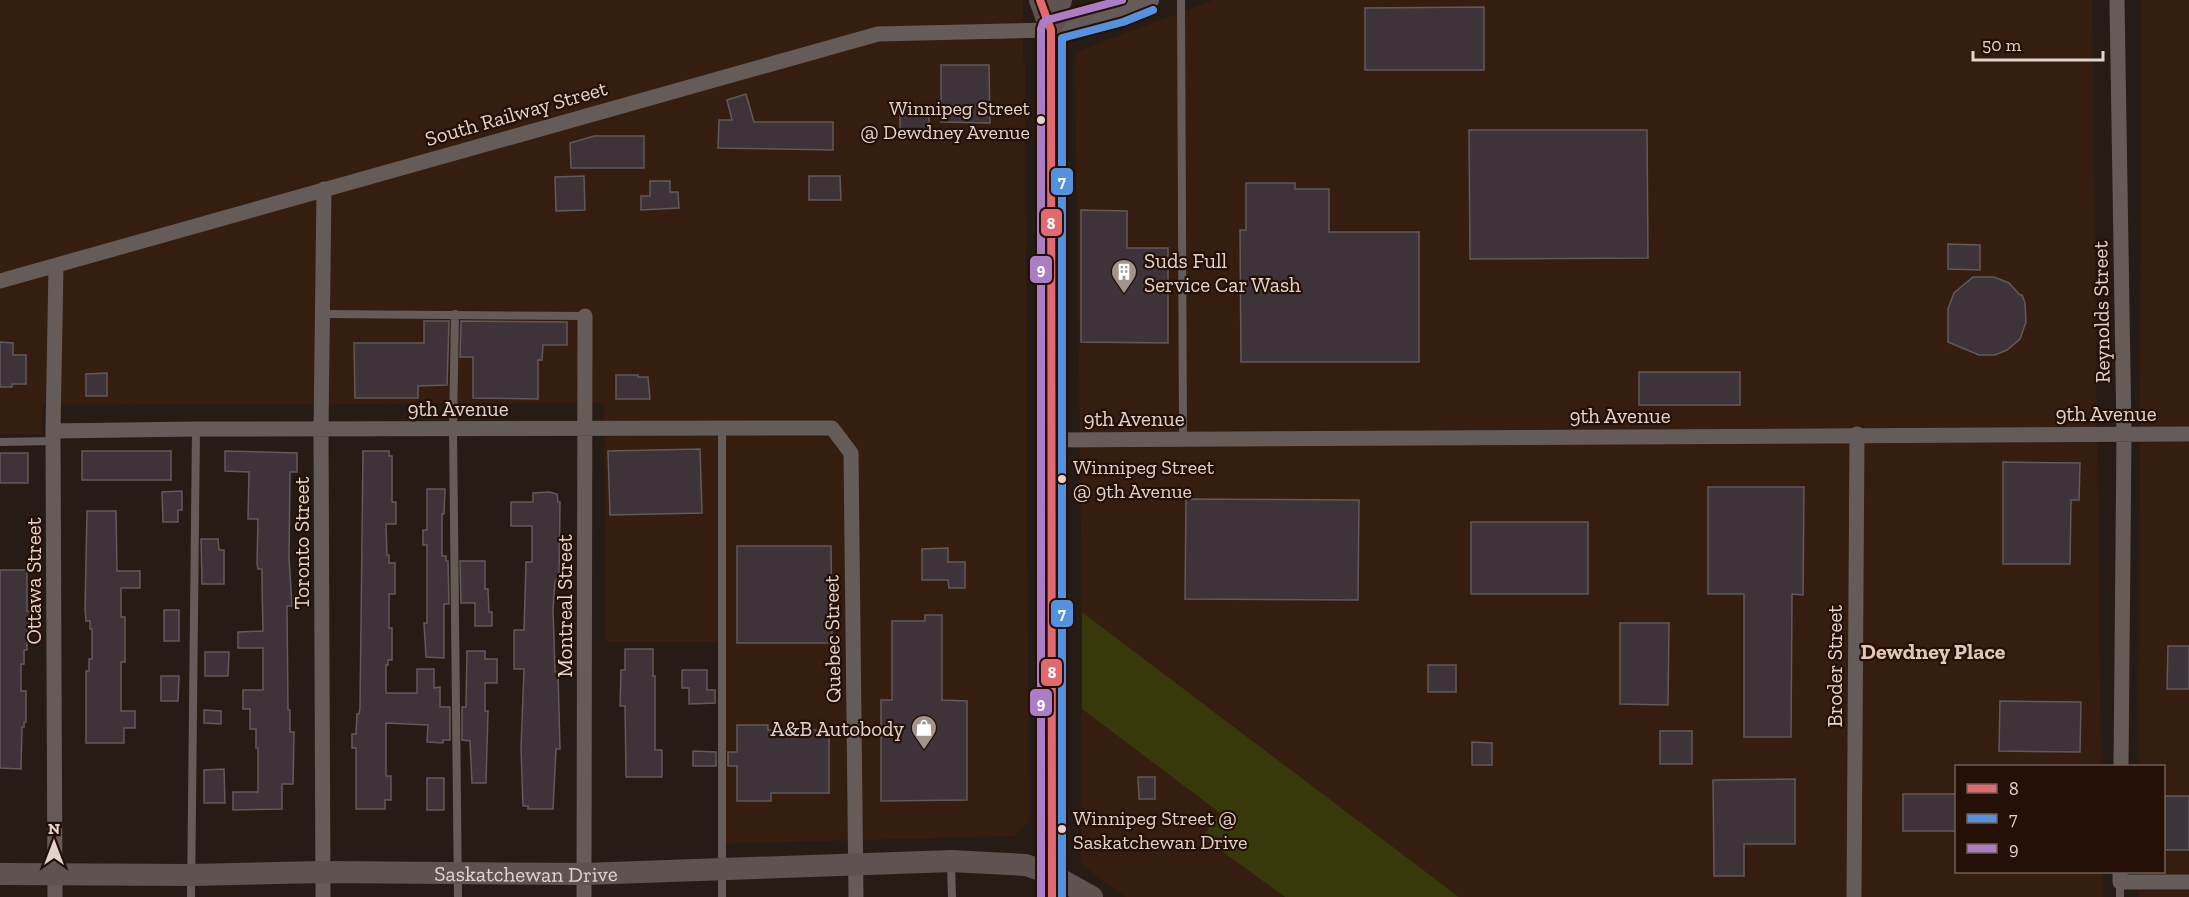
<svg xmlns="http://www.w3.org/2000/svg" width="2189" height="897" font-family="'Zilla Slab',serif">
<rect width="100%" height="100%" fill="#271c15"/>
<path fill="#351d0f" d="M0,0H1023V60L1025,64L1029,822L1014,836L720,844V642H606L604,403L42,405V434H0Z
M1213,0H2092L2101,766H1956V872H2102L2103,897H1459L1082,612L1075,69L1076,52Z
M2141,0H2189V897H2139V872H2164V766H2139Z
M1082,709L1221,813L1202,837L1285,897H1125L1081,864Z"/>
<path fill="#37390b" d="M1082,612L1459,897H1285L1202,837L1220,813L1082,709Z"/>
<path fill="#3d3339" stroke="#615a5b" stroke-width="1.5" d="M1484,7V70H1365V8Z
M941,65H989L990,123L941,122Z
M746,94L754,122H833V150L718,148L719,120H732L727,100Z
M900,109H929V129H900Z
M1469,130H1647L1648,258L1470,259Z
M594,136H644V168H571L570,143Z
M584,176L585,210L556,211L555,177Z
M809,176H840L841,200H809Z
M650,181H670V192H678L679,208L641,210V196H650Z
M1246,183H1295V189H1329V232H1419V362H1241L1240,230H1246Z
M1081,210L1127,211V248H1168V343L1081,342Z
M1948,244L1980,245V270L1948,269Z
M1973,277H1994L2009,283L2020,295H2022L2025,303L2026,322L2020,339L2007,350L1995,355H1979L1948,342V309L1954,293Z
M424,321H449L447,385L418,386V398H355L354,343H424Z
M461,321L567,322V345H543L542,360H538V399L473,398V357H460Z
M0,342L13,343V355H26V384H12V387H0Z
M1639,372H1740V405H1639Z
M107,373V396H86V374Z
M616,375H638V377H648L650,399H616Z
M700,449L702,513L610,515L608,451Z
M82,451H171V480H82Z
M225,451L297,453V472H290L289,558L292,606H287L288,710H290V732H294L293,784H282V809L233,810V792H258V748H256V729H250V709H243V690H263V648H238V632L263,631L262,586V569H258L257,564L258,519H248L249,472L225,471Z
M363,451H389V456H392V502H396V524H386L387,555H389V563H395V594H389V628H392V660H388V665H386V693H417V669H434V688L440,687V707H450V740H443V743L427,742L428,725L386,723V776H391V800H385V809H356V748H352V734H356L357,714H359L360,709Z
M0,453H28V483H0Z
M2003,462L2080,463L2079,500H2071L2070,564H2003Z
M1708,487H1804L1803,595L1792,594L1791,737H1744V594H1708Z
M427,489H445L444,514H442V556H446V561H448L449,604H444V658L426,657L424,623H427V545H423V530H427Z
M182,491V510H178V522H163L162,492Z
M549,492L557,494L558,502H560L559,581H555L553,610L555,672H558L560,749H556L553,809H528V806H523L521,749L524,669H514V630H524L526,562H532V526H511V502H533V493Z
M1186,499L1359,500L1358,600L1185,599Z
M87,511H116L117,571H140V588H121V617H125V662H121V711H135V728H124V743H86V671H89V659H92V629H90V621H86L85,609Z
M1471,522H1588V594H1471Z
M201,539H218L219,550H224V584H202Z
M737,546H831L832,643H737Z
M948,548V562H965V588H949L948,580H922V549Z
M460,561H485V589H488L489,612H492V626H475V603H461Z
M0,570H27V611H30V626H27V650H24V664H21V691H26V722H24V727H22L21,769L0,768Z
M164,610H179V641H164Z
M925,615H942V700L967,701V800L881,801V700H892V621H925Z
M1620,623H1669L1668,705L1620,704Z
M2168,646H2189V689H2167Z
M625,649H653V676H655V750H662V777H626L625,706H620L621,670H625Z
M467,651H485V659H497V683H485V711H488L486,783H472L470,741L462,740V707H466Z
M205,652H229L228,676H205Z
M1428,665H1456V692H1428Z
M682,670H707V690H715V703L689,704V688H682Z
M161,676H179L178,701H161Z
M2000,701L2081,702L2080,752L1999,751Z
M204,710L221,711V724L204,723Z
M737,725H768V730H829V793H771V801H737V766H728V752H737Z
M1660,731H1692V764H1660Z
M1472,742L1492,743V765H1472Z
M693,751L716,752V766H693Z
M224,769L225,803H204V770Z
M1138,777H1155V799H1139Z
M427,778H444V810H427Z
M1795,779V844H1744V876H1714L1713,780Z
M1903,794H1956V831H1903Z
M2165,796H2189V850H2165Z"/>
<g fill="none" stroke-linecap="round" stroke-linejoin="round">
<path stroke="#655b58" stroke-width="8" d="M1181,0L1183,439
M324,314L585,316
M455,314L453,428L458,897
M0,442L53,441
M951,863L952,897
M191,897L196,429
M722,897V427
M2120,897V882"/>
<path stroke="#655b58" stroke-width="15" d="M2117,0L2124,434L2121,766
M0,281L878,34L1051,30
M53,431L196,429L832,428L851,453L856,897
M1051,440L2189,434
M2120,872V882H2189
M55,897L53,431L56,266
M323,897L321,430L324,189
M584,897L585,316
M1854,897L1857,434"/>
<path stroke="#655b58" stroke-width="20" d="M1051,30L1120,12L1149,0"/>
<g stroke="#5e5350" stroke-width="22">
<path d="M1040,0L1051,30"/>
<path id="s1" d="M0,874L191,875L323,872L584,874L951,861L1026,865L1051,874L1092,897"/>
<path d="M1052,897L1051,30L1061,0"/>
</g>
<defs>
<path id="bus-1" d="M1040,0L1051,30L1052,897"/>
<path id="bus-2" d="M1062,897V38L1123,22L1153,10"/>
<path id="bus-3" d="M1041,897V29L1043,23L1047,20L1122,0"/>
</defs>
<use href="#bus-1" stroke="#241006" stroke-width="12"/>
<use href="#bus-2" stroke="#241006" stroke-width="12"/>
<use href="#bus-3" stroke="#241006" stroke-width="12"/>
<use href="#bus-1" stroke="#e06a6f" stroke-width="8"/>
<use href="#bus-2" stroke="#5492df" stroke-width="8"/>
<use href="#bus-3" stroke="#aa7dc4" stroke-width="8"/>
</g>
<defs>
<symbol id="building-pin" viewBox="-11 -11 22 30"><path d="M0 17L-7.5 6A9.5 9.5 0 1 1 7.5 6Z" fill="#a1948d" stroke="#241006"/><path d="M-4-6H4V6H1V3H-1V6H-4ZM-2.5-4.3h1.7v1.8h-1.7ZM.8-4.3h1.7v1.8H.8ZM-2.5-1h1.7V.8h-1.7ZM.8-1h1.7V.8H.8Z" fill="#fff"/></symbol>
<symbol id="shop-pin" viewBox="-11 -11 22 30"><path d="M0 17L-7.5 6A9.5 9.5 0 1 1 7.5 6Z" fill="#a1948d" stroke="#241006"/><path d="M-5-2.5h2.3a2.7 3.5 0 0 1 5.4 0H5L5.5 6h-11ZM-1.5-2.5h3a1.5 2.3 0 0 0-3 0Z" fill="#fff"/></symbol>
</defs>
<g fill-rule="evenodd">
<use href="#building-pin" x="1109" y="257" width="30" height="40"/>
<use href="#shop-pin" x="909" y="713" width="30" height="40"/>
</g>
<g fill="#e2d4cd" stroke="#241006" stroke-width="2">
<circle cx="1041" cy="120" r="5"/>
<circle cx="1062" cy="479" r="5"/>
<circle cx="1062" cy="829" r="5"/>
</g>
<g text-anchor="middle" dominant-baseline="central" stroke-width="4.5" stroke-linejoin="round" paint-order="stroke">
<g font-size="20" fill="#e2d4cd" stroke="#241006" text-anchor="start">
<text x="1030" y="108" text-anchor="end">Winnipeg Street<tspan x="1030" dy="24">@ Dewdney Avenue</tspan></text>
<text x="1073" y="467">Winnipeg Street<tspan x="1073" dy="24">@ 9th Avenue</tspan></text>
<text x="1073" y="818">Winnipeg Street @<tspan x="1073" dy="24">Saskatchewan Drive</tspan></text>
</g>
<g font-size="21" fill="#e2d4cd" stroke="#241006">
<text transform="translate(516 113) rotate(-16)">South Railway Street</text>
<text transform="translate(2101 312) rotate(-91)">Reynolds Street</text>
<text x="458" y="408">9th Avenue</text>
<text x="2106" y="413">9th Avenue</text>
<text x="1620" y="415">9th Avenue</text>
<text x="1134" y="418">9th Avenue</text>
<text transform="translate(301 543) rotate(-90)">Toronto Street</text>
<text transform="translate(33 581) rotate(-90)">Ottawa Street</text>
<text transform="translate(564 606) rotate(-90)">Montreal Street</text>
<text transform="translate(832 639) rotate(-91)">Quebec Street</text>
<text transform="translate(1834 666) rotate(-90)">Broder Street</text>
<text stroke="none"><textPath href="#s1" startOffset="526">Saskatchewan Drive</textPath></text>
</g>
<g font-size="21" fill="#e2d4cd" stroke="#241006" text-anchor="start">
<text x="1144" y="260">Suds Full<tspan x="1144" dy="24">Service Car Wash</tspan></text>
<text x="904" y="728" text-anchor="end">A&amp;B Autobody</text>
</g>
<g font-size="22" font-weight="bold" fill="#e2c6b8" stroke="#241006">
<text x="1933" y="651">Dewdney Place</text>
</g>
</g>
<g stroke="#241006" stroke-width="2">
<rect x="1050" y="167" width="24" height="29" rx="6" fill="#5492df"/>
<rect x="1040" y="208" width="23" height="29" rx="6" fill="#e06a6f"/>
<rect x="1029" y="255" width="24" height="29" rx="6" fill="#aa7dc4"/>
<rect x="1050" y="599" width="24" height="29" rx="6" fill="#5492df"/>
<rect x="1040" y="658" width="23" height="29" rx="6" fill="#e06a6f"/>
<rect x="1029" y="688" width="24" height="29" rx="6" fill="#aa7dc4"/>
</g>
<g font-size="16" text-anchor="middle" font-weight="bold" fill="#fff">
<text x="1062" y="187">7</text>
<text x="1051" y="229">8</text>
<text x="1041" y="275">9</text>
<text x="1062" y="619">7</text>
<text x="1052" y="678">8</text>
<text x="1041" y="709">9</text>
</g>
<rect x="1955" y="765" width="210" height="108" fill="#241006" stroke="#705e56" stroke-width="1.5"/>
<rect x="1967" y="784" width="30" height="9" fill="#e06a6f" stroke="#705e56" stroke-width="1.5"/>
<text x="2009" y="795" font-size="18" fill="#e2d4cd">8</text>
<rect x="1967" y="814" width="30" height="9" fill="#5492df" stroke="#705e56" stroke-width="1.5"/>
<text x="2009" y="825" font-size="18" fill="#e2d4cd">7</text>
<rect x="1967" y="844" width="30" height="9" fill="#aa7dc4" stroke="#705e56" stroke-width="1.5"/>
<text x="2009" y="855" font-size="18" fill="#e2d4cd">9</text>
<g transform="translate(54 843)" stroke="#241006" stroke-width="4.5" paint-order="stroke">
<path d="M0-4.5L10 22L0 15L-10 22Z" fill="#e2d4cd"/>
<text y="-9" font-size="16" font-weight="bold" text-anchor="middle" fill="#e2d4cd">N</text>
</g>
<path d="M1973 51v9h130v-9" fill="none" stroke="#e2d4cd" stroke-width="3"/>
<text x="1982" y="51" font-size="18" fill="#e2d4cd" stroke="#241006" stroke-width="4.5" paint-order="stroke">50 m</text>
</svg>
